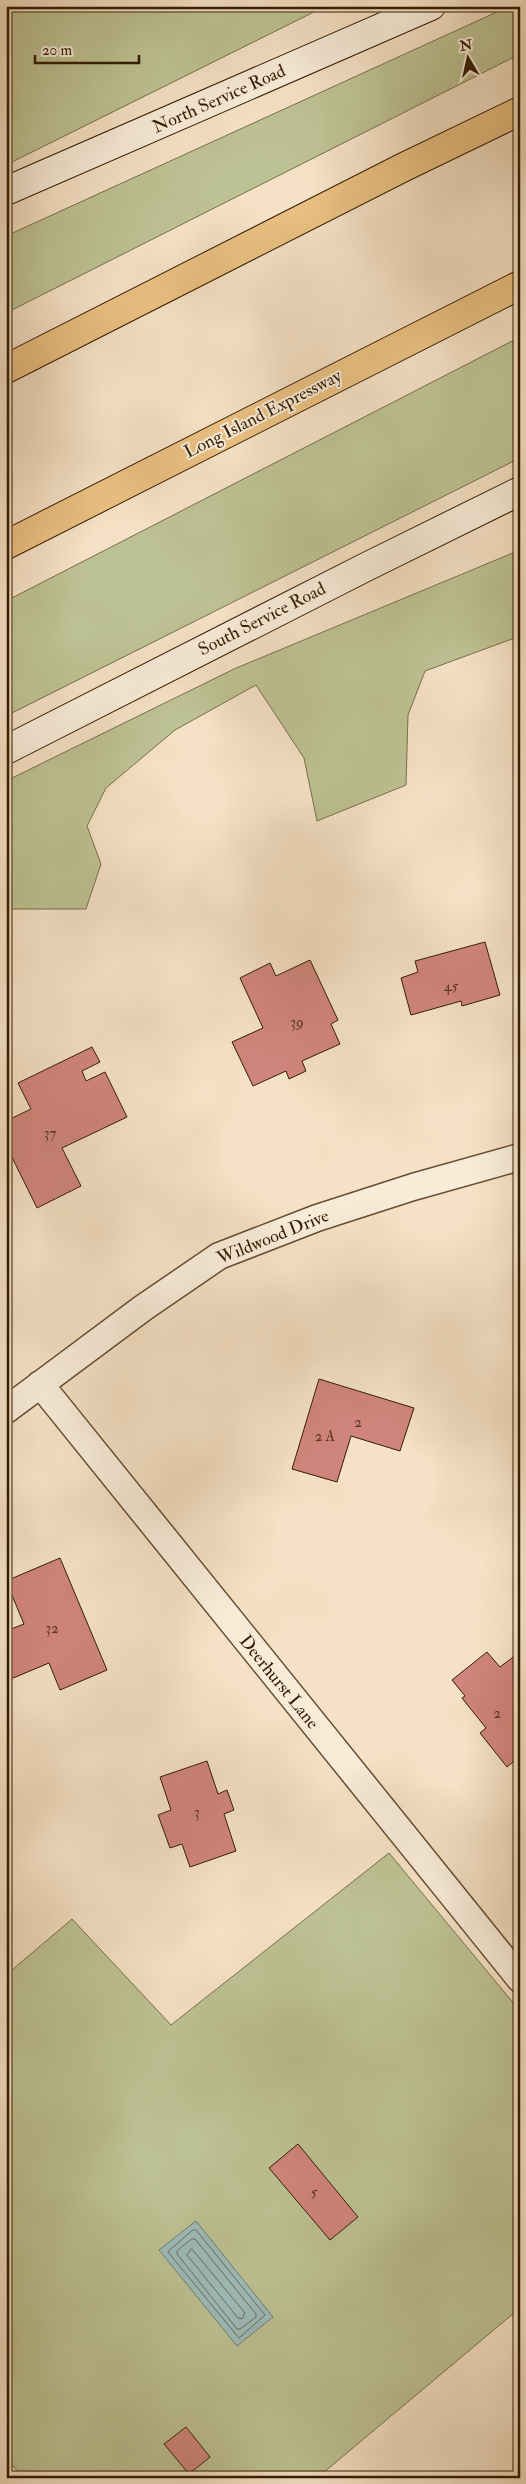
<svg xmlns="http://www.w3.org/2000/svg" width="526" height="2484" font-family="'IM FELL Double Pica',serif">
<rect width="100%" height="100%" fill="#f5e1c5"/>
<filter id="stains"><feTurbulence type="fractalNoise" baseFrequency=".004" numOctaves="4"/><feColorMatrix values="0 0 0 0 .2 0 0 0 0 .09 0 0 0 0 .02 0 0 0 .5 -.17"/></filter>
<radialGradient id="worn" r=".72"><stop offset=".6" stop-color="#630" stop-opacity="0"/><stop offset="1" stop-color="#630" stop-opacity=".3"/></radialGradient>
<path fill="#bdc294" stroke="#786f4b" d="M6,6H326L6,165Z
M510,6H520V54L6,313V236Z
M520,337V458L6,716V601Z
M520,550V636L425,671L408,715L406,785L317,821L304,758L256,685L175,730L106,788L87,826L101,864L86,909H6V781L234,669Z
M389,1853L520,2011V2308L317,2478H23L6,2457V1975L72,1919L171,2025Z"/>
<path fill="#9dbcba" stroke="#737c70" d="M196,2221L273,2317L237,2346L159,2250Z"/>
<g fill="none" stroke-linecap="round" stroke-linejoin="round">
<path stroke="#686c5e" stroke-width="1" d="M193,2230H196L265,2315L239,2338L168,2252Z
M192,2239H195L256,2314V2317L240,2329H237L177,2254V2251Z
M192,2249L245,2313L242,2319L238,2318L187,2255Z"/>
</g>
<path fill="#d0857c" stroke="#331c02" d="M485,942L500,995L462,1006L461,1001L411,1015L401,978L418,972L415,961Z
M310,960L338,1020L331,1024L340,1044L302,1061L306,1071L289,1079L286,1071L253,1086L232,1042L263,1028L240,978L270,963L276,976Z
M92,1047L100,1062L82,1071L86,1081L105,1072L127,1117L62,1148L81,1186L37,1208L6,1145V1121L31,1109L18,1083Z
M520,1278V1294L514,1279Z
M319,1379L414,1408L400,1451L351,1436L337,1482L292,1469Z
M60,1558L107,1670L60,1690L49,1663L6,1681V1631L24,1624L6,1581Z
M487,1652L500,1667L520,1652V1756L507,1767L480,1733L486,1728L462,1698L465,1696L452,1680Z
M207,1761L218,1794L227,1790L234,1810L224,1814L236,1851L190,1867L182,1844L170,1848L158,1815L171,1810L160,1777Z
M298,2144L358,2217L330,2240L269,2168Z
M186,2427L210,2457L189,2474L164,2444Z"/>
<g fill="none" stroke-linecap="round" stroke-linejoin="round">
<defs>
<path id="street" d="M40,1384L520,1979
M6,1410L143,1308L219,1256L317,1218L413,1187L520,1157"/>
<path id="secondary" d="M6,191L431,6
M6,750L366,567L520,491"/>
<path id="highway" d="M6,369L404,167L520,111
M6,545L520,285"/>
</defs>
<use href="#street" stroke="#644d33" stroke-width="29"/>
<use href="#secondary" stroke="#331c02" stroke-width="30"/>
<use href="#highway" stroke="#331c02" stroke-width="30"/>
<use href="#street" stroke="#f8ecd9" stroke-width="26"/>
<use href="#secondary" stroke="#f8ecd9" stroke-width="28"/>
<use href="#highway" stroke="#eac082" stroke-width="28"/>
</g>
<g text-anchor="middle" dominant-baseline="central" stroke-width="4" stroke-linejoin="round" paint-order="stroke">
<g font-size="15" fill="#5a3620">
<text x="451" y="986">45</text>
<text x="297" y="1022">39</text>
<text x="50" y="1133">37</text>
<text x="358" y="1422">2</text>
<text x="325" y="1436">2 A</text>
<text x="52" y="1628">32</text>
<text x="497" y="1713">2</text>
<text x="197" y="1812">3</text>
<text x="314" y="2192">5</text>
</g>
<g font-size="18" fill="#331c02" stroke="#f8ecd9">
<text transform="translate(219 99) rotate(-24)">North Service Road</text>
<text transform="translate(263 414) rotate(-27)">Long Island Expressway</text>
<text transform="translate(262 619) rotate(-27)">South Service Road</text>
<text transform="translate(273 1237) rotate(-22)">Wildwood Drive</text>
<text transform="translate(279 1682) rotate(51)">Deerhurst Lane</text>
</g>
</g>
<rect width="526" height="2484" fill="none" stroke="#f5e1c5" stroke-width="25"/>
<rect x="8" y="8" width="511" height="2469" fill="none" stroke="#331c02" stroke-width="2.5"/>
<rect x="12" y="12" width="501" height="2459" fill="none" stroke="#331c02"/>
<g transform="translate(468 58) rotate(351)" stroke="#f8ecd9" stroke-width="4" paint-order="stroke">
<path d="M0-4L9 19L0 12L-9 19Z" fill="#331c02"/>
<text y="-8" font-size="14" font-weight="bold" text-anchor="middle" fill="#331c02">N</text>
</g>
<path d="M35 55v8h104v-8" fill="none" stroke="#331c02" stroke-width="2.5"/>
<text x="42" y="55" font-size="15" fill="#331c02" stroke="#f8ecd9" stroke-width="4" paint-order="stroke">20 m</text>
<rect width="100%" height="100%" filter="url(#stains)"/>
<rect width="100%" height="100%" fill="url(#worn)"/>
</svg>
